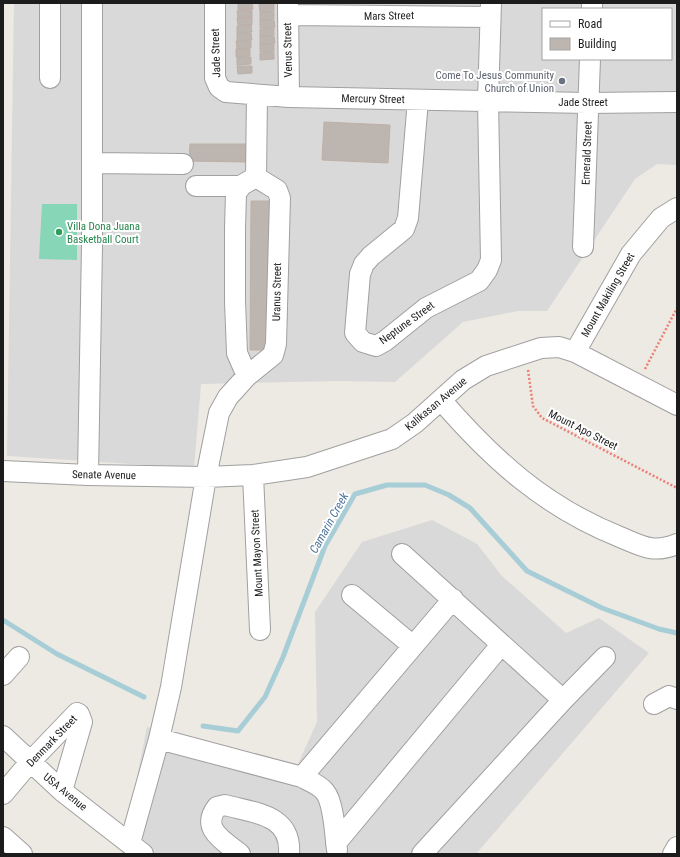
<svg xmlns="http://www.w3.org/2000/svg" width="680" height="857" font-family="'Roboto Condensed',sans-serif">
<rect width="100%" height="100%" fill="#ede9e3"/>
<path fill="#dad9d9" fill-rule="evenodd" d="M14,3H677V165L657,164L635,179L547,311H518L463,322L395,382L339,381L201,384L194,468L7,456ZM543,9H671V59H543Z
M432,520L477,544L502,576L566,633L599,618L649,653L476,854H122L147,727L298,764L317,722L315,612L362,542Z"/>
<path fill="#87d6b7" d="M42,204H77V260L39,259Z"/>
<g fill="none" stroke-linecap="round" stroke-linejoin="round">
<path stroke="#a7cdd7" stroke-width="5" d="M3,620L57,654L144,697
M203,726L238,731L265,697L283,657L325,546L355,494L387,485H425L449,495L470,508L527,571L602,608L659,629L677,633"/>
</g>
<path fill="#bdb5b0" stroke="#bdb0a7" d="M238,3H252L253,9L238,10Z
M259,4H274V11L260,12Z
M252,10V17L238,18L237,11Z
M260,12H274V19L260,20Z
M252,17V25H238L237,18Z
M260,20H274L275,27L260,28Z
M251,25L252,32L237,33V26Z
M274,28V35L260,36V29Z
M237,33H251L252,40L237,41Z
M260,36H274L275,43L260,44Z
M236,41H251V48L237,49Z
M260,44H274V51L260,52Z
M236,49H250V56L236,57Z
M274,52V59L260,60V53Z
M237,57H251V64L237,65Z
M237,66H252V73L238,74Z
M324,122L390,125L388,163L322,160Z
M190,144H246V162L189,161Z
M251,201H271L269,350H250Z"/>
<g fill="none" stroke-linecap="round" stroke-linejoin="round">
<defs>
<path id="minor" d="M50,3V78
M215,3V78L219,87L226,92L289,97L588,103L677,102
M288,3L289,97
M592,9V3
M288,15L490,17
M418,100L408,218L404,229L371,256L364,264L360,274L355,333L363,342L376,346L385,341L426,308L479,281L487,270L491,260L488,101L491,3
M92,163L183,164
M256,177L257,95
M196,186H241
M583,247L590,59
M575,352L631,254L661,218L677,208
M247,376L237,353L235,301V228L236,193L242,185L256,177
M441,400C493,460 545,507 620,537C642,546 653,554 677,544
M3,471L88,475L206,477L253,475L307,467L392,439L415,423L463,380L486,366L541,348L559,347L575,352L677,405
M88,475L92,245V3
M253,475L260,630
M402,554L563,700
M352,595L413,646
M3,675L19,657
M654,704L669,696L677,699
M3,736L62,791L143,854
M159,739L302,777C309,781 320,785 325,792C334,803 335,835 337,850
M302,777L453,599
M3,794L30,762L77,713L79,714L82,722L62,791
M3,837L22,854
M130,843L159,739L171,687L206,477L219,413L228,397L247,376L273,355L276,344L280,198L277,190L256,177
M336,843L501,645
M240,854C224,841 200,829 217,807L225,805C254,813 292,814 289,854
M422,854L563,700L605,657
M673,854L677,847"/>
</defs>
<use href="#minor" stroke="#a0a0a0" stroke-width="22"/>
<path stroke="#ed7f74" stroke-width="2.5" stroke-dasharray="2 2" stroke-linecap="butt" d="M645,369L677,308
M528,370L533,406L542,418L677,488"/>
<use href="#minor" stroke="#fff" stroke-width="20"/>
</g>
<circle fill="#6b7280" stroke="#fff" stroke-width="1.5" cx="562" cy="81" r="4"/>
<circle fill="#2e9e5b" stroke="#fff" stroke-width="1.5" cx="59" cy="232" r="4"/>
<g text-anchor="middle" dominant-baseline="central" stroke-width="4" stroke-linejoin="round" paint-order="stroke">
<g font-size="11" fill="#1c1c1c" stroke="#fff">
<text transform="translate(389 16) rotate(-1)">Mars Street</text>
<text transform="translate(288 50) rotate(-91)">Venus Street</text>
<text transform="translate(216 53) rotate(-92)">Jade Street</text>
<text transform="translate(373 99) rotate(1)">Mercury Street</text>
<text x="583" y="102">Jade Street</text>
<text transform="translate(587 153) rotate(-88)">Emerald Street</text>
<text transform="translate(277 292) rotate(-89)">Uranus Street</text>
<text transform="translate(608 295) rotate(-60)">Mount Makiling Street</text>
<text transform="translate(407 323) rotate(-36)">Neptune Street</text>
<text transform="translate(436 404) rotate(-40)">Kalikasan Avenue</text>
<text transform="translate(583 430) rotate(27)">Mount Apo Street</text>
<text transform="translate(104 475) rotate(1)">Senate Avenue</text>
<text transform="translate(257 553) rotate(-93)">Mount Mayon Street</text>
<text transform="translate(52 741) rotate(-46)">Denmark Street</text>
<text transform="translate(65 792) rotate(39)">USA Avenue</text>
</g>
<g font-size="11" fill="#5b616d" stroke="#fff" text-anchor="end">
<text x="554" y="75">Come To Jesus Community<tspan x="554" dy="13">Church of Union</tspan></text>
</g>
<g font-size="11" fill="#27864d" stroke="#fff" text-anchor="start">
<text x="67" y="226">Villa Dona Juana<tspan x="67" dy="13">Basketball Court</tspan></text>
</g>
<g font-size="12" font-style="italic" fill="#4f769c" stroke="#fff">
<text transform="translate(329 523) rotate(-61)">Camarin Creek</text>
</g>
</g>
<rect width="680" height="857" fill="none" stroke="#1c1c1c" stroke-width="8"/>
<rect x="542" y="8" width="130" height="52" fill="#ffffff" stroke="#a4a4a4"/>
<rect x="550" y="21" width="20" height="6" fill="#ffffff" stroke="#a4a4a4"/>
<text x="578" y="28" font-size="12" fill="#1c1c1c">Road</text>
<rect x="550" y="38" width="20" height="12" fill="#bdb5b0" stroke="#a4a4a4"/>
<text x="578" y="48" font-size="12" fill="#1c1c1c">Building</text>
</svg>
